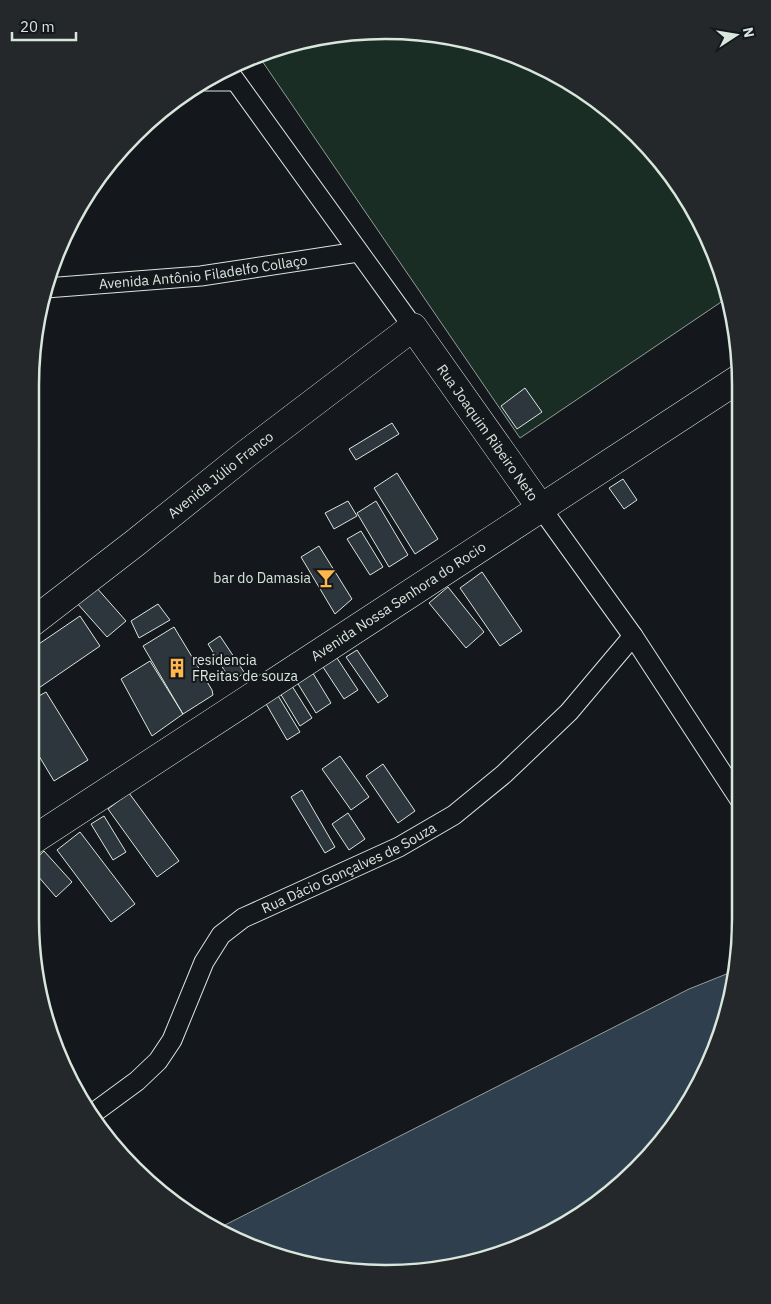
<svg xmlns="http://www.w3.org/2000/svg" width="771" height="1304" font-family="'IBM Plex Sans',sans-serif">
<rect width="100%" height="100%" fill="#14181c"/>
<path fill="#1a2d24" stroke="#939e99" d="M385,30L455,37L521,57L583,90L637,134L693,208L722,272L727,298L520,438L258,55L316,37Z"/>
<path fill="#2f3f4d" stroke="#939e99" d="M734,971L722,1033L681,1116L620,1186L521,1247L408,1273L293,1262L219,1228L689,989Z"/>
<path fill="#2c363c" stroke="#d8e6dc" d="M525,388L542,412L517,429L501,406Z
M392,423L399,434L356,460L349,449Z
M397,473L438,539L415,554L374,488Z
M623,479L637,500L624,509L609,488Z
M348,501L357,516L334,529L325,513Z
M376,501L408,555L389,567L357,513Z
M361,531L383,567L370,575L347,539Z
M319,546L352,599L335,614L301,557Z
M482,572L522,631L500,646L460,588Z
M96,587L126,621L107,637L77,603Z
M448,587L484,632L466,648L429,603Z
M158,604L170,620L139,638L131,621Z
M80,616L100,646L30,694V650Z
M174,627L212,690L213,695L183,714L143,646Z
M220,636L244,672L238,678L231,681L208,644Z
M357,650L388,696L378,703L346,657Z
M335,655L358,690L344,699L321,664Z
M150,661L183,714L152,736L121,679Z
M311,670L331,703L316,713L295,679Z
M292,686L312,718L300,726L280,693Z
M46,692L88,760L54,781L30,741V701Z
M277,694L300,732L287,740L265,702Z
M340,756L369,797L351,810L322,769Z
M383,764L415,811L398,823L366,776Z
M302,790L335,847L325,853L291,797Z
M129,793L179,861L157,877L108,809Z
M348,813L365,839L349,850L332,824Z
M104,816L126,852L113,860L91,824Z
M80,832L135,904L111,922L57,850Z
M44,851L72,882L56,897L30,867V864Z"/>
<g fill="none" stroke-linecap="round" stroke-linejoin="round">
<defs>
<g id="minor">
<path d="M227,69L413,327"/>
<path d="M206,81H235"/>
<path id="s1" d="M46,288L201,276L358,252"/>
<path d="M541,508L633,636L740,800"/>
<path id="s2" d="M92,1114L137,1081L158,1061L172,1040L204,962L221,935L243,918L399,847L454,815L504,774L569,712L633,636"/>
</g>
<g id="primary">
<path id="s3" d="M30,624L135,543L246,454L413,327L541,508"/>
<path id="s4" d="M30,842L740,378"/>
</g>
</defs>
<use href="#minor" stroke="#d8e6dc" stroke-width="21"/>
<use href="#primary" stroke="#d8e6dc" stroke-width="29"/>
<use href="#minor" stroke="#14181c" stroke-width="19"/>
<use href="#primary" stroke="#14181c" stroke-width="28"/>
</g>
<defs>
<symbol id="bar-bare" viewBox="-9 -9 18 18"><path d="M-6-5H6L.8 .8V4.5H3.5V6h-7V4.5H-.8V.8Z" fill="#ffb74d" stroke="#14181c" stroke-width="2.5" paint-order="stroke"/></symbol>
<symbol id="building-bare" viewBox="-9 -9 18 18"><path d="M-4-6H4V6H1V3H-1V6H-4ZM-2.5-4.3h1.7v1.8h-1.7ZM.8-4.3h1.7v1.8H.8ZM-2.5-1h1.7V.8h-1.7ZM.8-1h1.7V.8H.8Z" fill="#ffb74d" stroke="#14181c" stroke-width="2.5" paint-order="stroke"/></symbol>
</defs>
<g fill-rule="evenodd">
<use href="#bar-bare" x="312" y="564" width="28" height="28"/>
<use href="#building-bare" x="163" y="654" width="28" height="28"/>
</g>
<g text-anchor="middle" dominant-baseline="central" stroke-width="4" stroke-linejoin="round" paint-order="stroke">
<g font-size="14" fill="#d8e6dc" stroke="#14181c">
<text stroke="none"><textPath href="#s1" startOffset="158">Avenida Antônio Filadelfo Collaço</textPath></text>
<text stroke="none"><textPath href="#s3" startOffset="614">Rua Joaquim Ribeiro Neto</textPath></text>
<text stroke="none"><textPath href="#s3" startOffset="242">Avenida Júlio Franco</textPath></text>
<text stroke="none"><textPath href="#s4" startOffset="440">Avenida Nossa Senhora do Rocio</textPath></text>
<text stroke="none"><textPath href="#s2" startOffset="371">Rua Dácio Gonçalves de Souza</textPath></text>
</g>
<g font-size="14" fill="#d8e6dc" stroke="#14181c" text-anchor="end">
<text x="311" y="578">bar do Damasia</text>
<text x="192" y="660" text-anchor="start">residencia<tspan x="192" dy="16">FReitas de souza</tspan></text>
</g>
</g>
<path d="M0 0H771V1304H0ZM385 39H386A346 346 0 0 1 732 385V919A346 346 0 0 1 386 1265H385A346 346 0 0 1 39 919V385A346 346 0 0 1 385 39Z" fill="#24282b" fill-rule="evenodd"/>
<path fill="none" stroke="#d8e6dc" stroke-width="2.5" d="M385 39H386A346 346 0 0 1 732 385V919A346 346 0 0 1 386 1265H385A346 346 0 0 1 39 919V385A346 346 0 0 1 385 39Z"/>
<g transform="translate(736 35) rotate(78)" stroke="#14181c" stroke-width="4" paint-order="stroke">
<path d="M0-4L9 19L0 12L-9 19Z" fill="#d8e6dc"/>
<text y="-8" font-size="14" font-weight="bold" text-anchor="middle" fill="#d8e6dc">N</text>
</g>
<path d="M12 32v8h64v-8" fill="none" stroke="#d8e6dc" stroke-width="2.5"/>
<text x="20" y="32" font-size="15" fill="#d8e6dc" stroke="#14181c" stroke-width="4" paint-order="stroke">20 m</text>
</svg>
